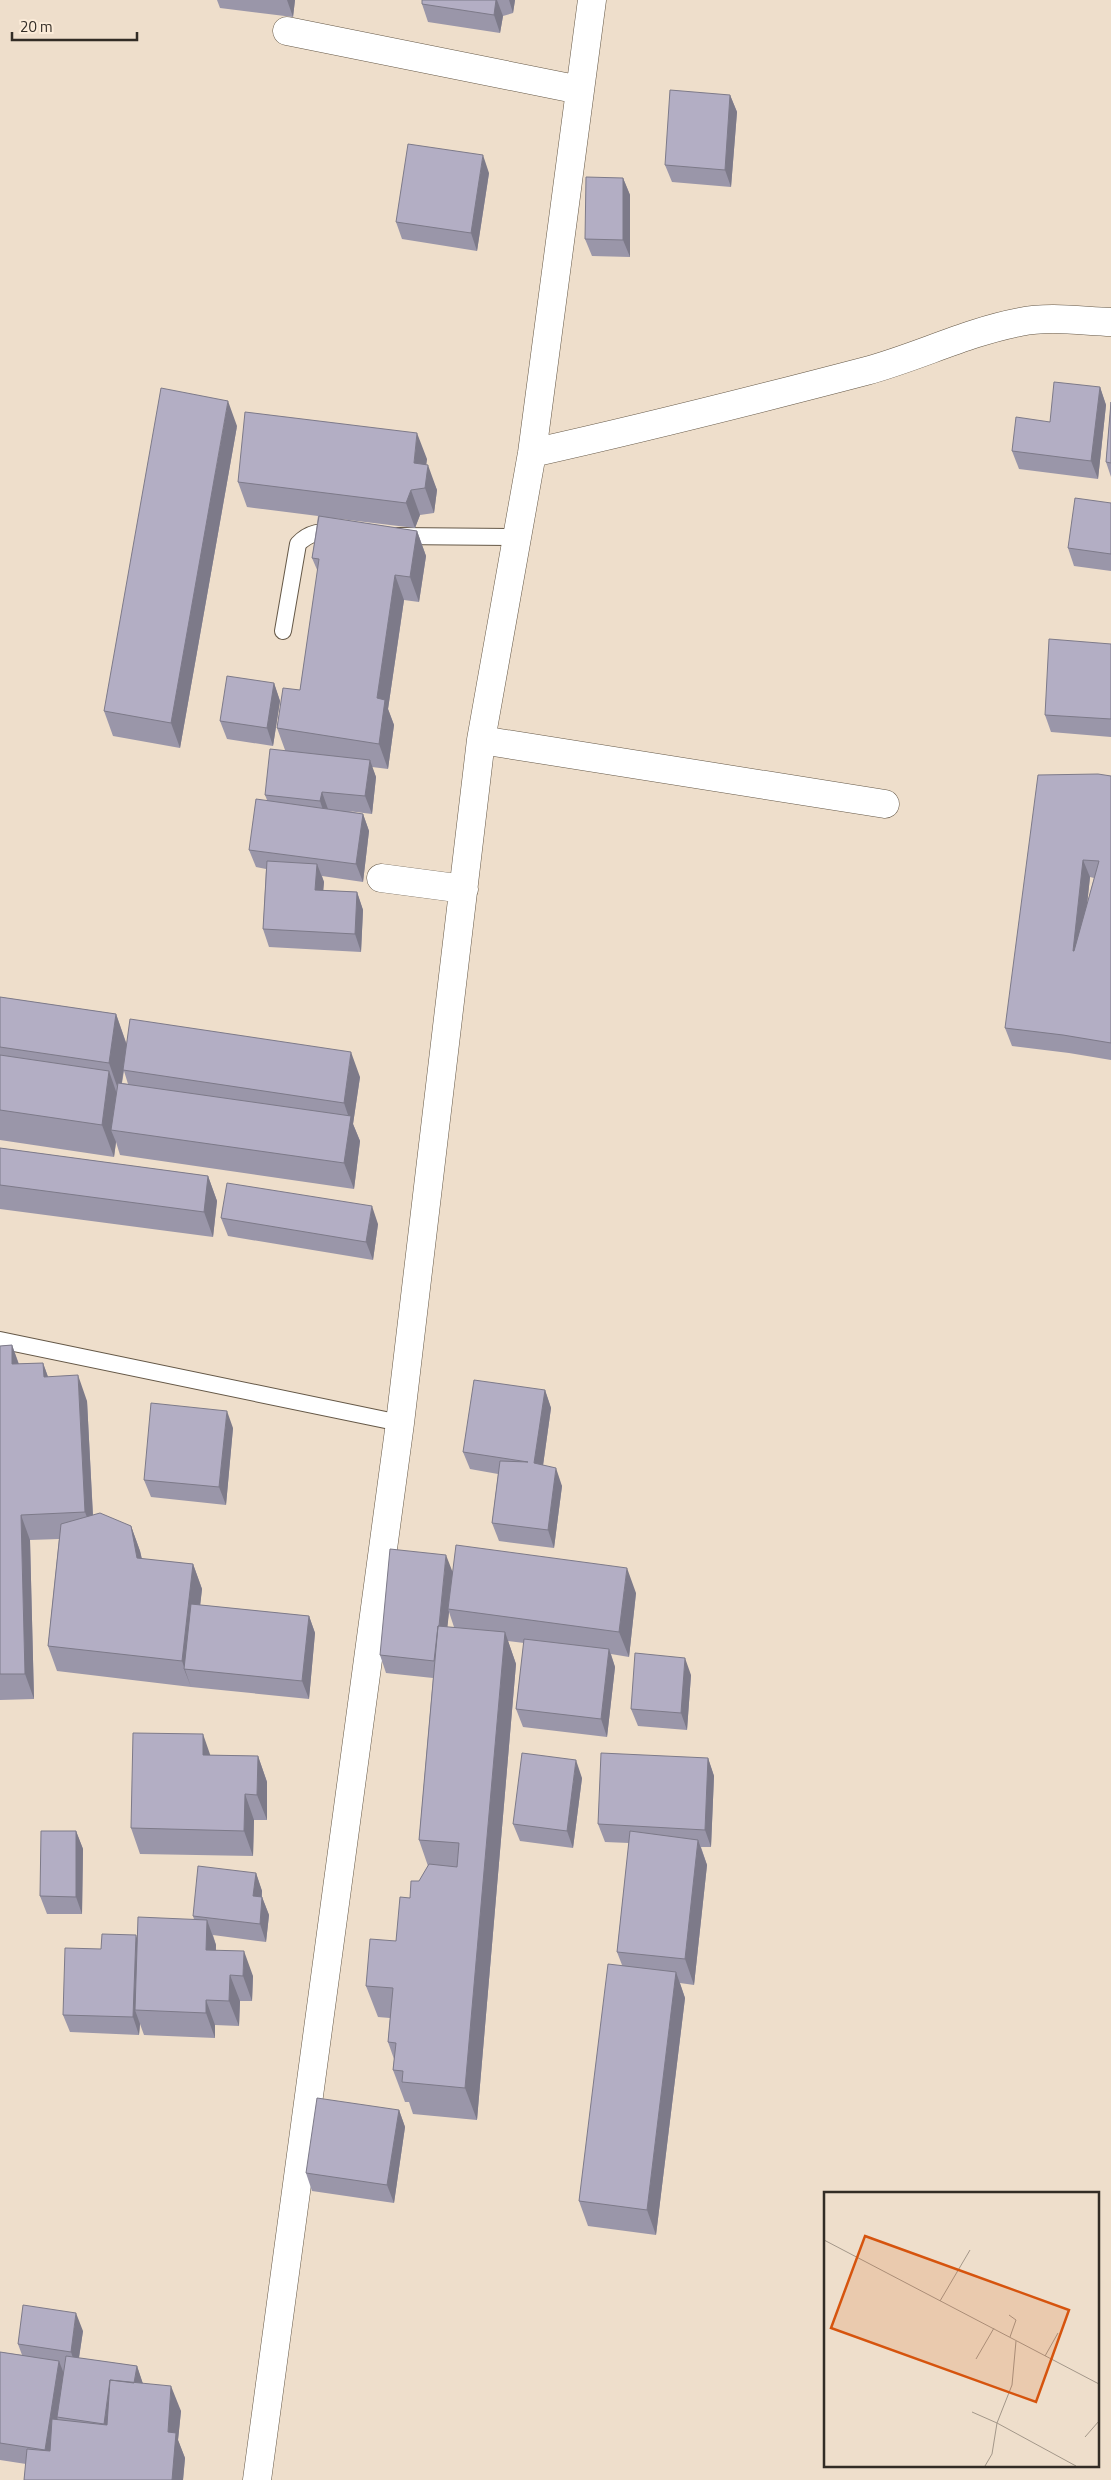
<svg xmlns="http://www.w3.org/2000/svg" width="1111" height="2480" font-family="'Titillium Web',sans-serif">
<rect width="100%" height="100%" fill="#eedecb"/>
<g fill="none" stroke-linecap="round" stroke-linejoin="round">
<defs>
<path id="lane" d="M397,536L517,537
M283,631L298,544C309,532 322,531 337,532
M0,1340L400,1423"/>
<path id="street" d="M287,31L580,90
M532,453C644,428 755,400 866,371C918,357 967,332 1020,322C1049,316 1082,321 1111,322
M481,740L885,804
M381,878L464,889
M257,2480L400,1423L481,740L532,453L592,0"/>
</defs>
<use href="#lane" stroke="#655847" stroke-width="18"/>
<use href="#street" stroke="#655847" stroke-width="29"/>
<use href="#lane" stroke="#fff" stroke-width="16"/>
<use href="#street" stroke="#fff" stroke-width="28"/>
</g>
<path fill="#9a96a9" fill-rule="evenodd" d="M217,0H295L293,17L220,8Z
M422,0H515L513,13L503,16L500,33L428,22L422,4Z
M730,95L737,112L731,187L672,182L665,165Z
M489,173L477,251L402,239L396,222Z
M623,178L630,195V257L592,256L585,239Z
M1100,387L1106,405L1098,479L1019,469L1012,451Z
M1111,402V477L1106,462Z
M237,426L180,748L113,736L104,711Z
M427,459L426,465L437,490L434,513L420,515L415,528L332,518L417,531L426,556L419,602L404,600L388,709L394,725L388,769L372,767L376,777L372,814L348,811L363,814L369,831L363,882L322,876L324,882L323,890L357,892L363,910L361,952L269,947L263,929L266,869L256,867L249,850L267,800L265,795L285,750L277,728L300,690L318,572L312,558L318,516L247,507L238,482Z
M1111,503V571L1074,566L1068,548Z
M1111,644V737L1051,732L1045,715Z
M274,683L280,701L273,746L227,739L220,721Z
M1111,776V1060L1069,1053L1012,1046L1005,1028ZM1090,877L1094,878L1087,905Z
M0,997L116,1014L127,1045L360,1077L353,1124L360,1141L354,1189L120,1155L116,1142L114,1157L0,1140ZM124,1071L128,1084L122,1083Z
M0,1148L208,1176L217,1201L213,1237L0,1209Z
M221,1218L378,1224L373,1260L228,1236Z
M12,1345L19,1364L43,1363L48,1377L87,1401L93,1515L131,1526L140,1551L142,1559L193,1564L202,1589L200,1605L309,1616L315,1633L309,1699L191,1687L57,1671L48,1646L59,1539L30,1540L34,1699L0,1700V1346Z
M545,1390L551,1408L543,1465L562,1486L554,1548L499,1541L492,1523L498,1474L470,1469L463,1452Z
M233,1428L226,1505L151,1497L144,1480Z
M452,1571L636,1593L629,1657L611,1654L615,1667L607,1737L523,1727L516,1709L524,1643L508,1641L516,1664L477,2120L413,2114L409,2102H405L393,2070L394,2059L388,2042L390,2018L378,2017L366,1986L396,1941L410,1898L428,1866L419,1840L433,1678L386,1673L380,1655ZM449,1612L454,1627H447Z
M691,1675L687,1730L638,1726L631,1709Z
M211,1755L258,1756L267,1782V1820H254L253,1856L140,1854L131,1828Z
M708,1758L714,1776L711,1847H701L707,1865L694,1985L680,1983L685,1998L656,2235L588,2226L579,2201L622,1965L617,1952L629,1843L605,1842L598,1824Z
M582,1778L573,1848L520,1841L513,1824Z
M76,1831L83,1849L82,1914H47L40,1896Z
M256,1873L262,1891V1897L269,1915L266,1942L213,1935L216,1945V1950L253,1976L252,2001H240L239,2026L215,2025V2038L144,2035L140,2024L139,2035L70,2032L63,2015L137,1940L194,1919L193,1916Z
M399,2110L405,2127L394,2203L312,2191L306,2173Z
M83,2331L79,2358L137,2366L143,2384L181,2411L178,2440L185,2458L183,2480H24L26,2464L0,2460V2352L22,2355L18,2344Z"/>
<path fill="#7d7a89" d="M287,0H295L293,17Z
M496,0H497L503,16L500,33L494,15Z
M509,0H515L513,13Z
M730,95L737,112L731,187L725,170Z
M483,155L489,173L477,251L471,233Z
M623,178L630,195V257L623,240Z
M1100,387L1106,405L1098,479L1091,461Z
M228,401L237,426L180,748L171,723Z
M417,433L427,459L423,489L414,463Z
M428,465L437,490L434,513L425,488Z
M411,490L420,515L415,528L406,503Z
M417,531L426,556L419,602L410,577Z
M395,575L404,600L388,709L394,725L388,769L379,744L377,698Z
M274,683L280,701L273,746L267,728Z
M370,760L376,777L372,814L365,796Z
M322,792L328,809L326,819L320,801Z
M363,814L369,831L363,882L356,864Z
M1083,860L1090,877L1080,969L1073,951Z
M317,864L324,882L322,907L315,890Z
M357,892L363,910L361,952L355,934Z
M116,1014L127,1046L120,1095L109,1063Z
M351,1052L360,1077L353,1124L360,1141L354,1189L344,1163L350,1121L344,1103Z
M109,1071L120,1103L111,1130L116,1142L114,1157L102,1125Z
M208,1176L217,1201L213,1237L204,1212Z
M372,1206L378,1224L373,1260L366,1242Z
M12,1345L21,1371L12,1364Z
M43,1363L52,1388L44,1377Z
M78,1375L87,1401L94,1537L85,1512Z
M545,1390L551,1408L541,1480L534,1463Z
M227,1411L233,1428L226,1505L219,1487Z
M556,1468L562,1486L554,1548L548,1530Z
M21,1515L30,1540L34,1699L25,1674Z
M131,1526L140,1551L147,1583L137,1558Z
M446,1555L453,1573L448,1609L449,1612L442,1679L436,1661Z
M193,1564L202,1589L193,1670L184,1669L191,1687L182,1661Z
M627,1568L636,1593L629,1657L619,1632Z
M309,1616L315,1633L309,1699L302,1681Z
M505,1632L516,1664L477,2120L465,2088Z
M609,1649L615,1667L607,1737L601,1719Z
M685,1658L691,1675L687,1730L681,1713Z
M203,1734L212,1760L203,1755Z
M258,1756L267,1782V1820L257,1795Z
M708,1758L714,1776L711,1847L705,1830Z
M576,1760L582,1778L573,1848L567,1831Z
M245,1794L254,1820L253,1856L244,1831Z
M76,1831L83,1849L82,1914L76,1897Z
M698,1840L707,1865L694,1985L685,1959Z
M256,1873L262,1891L260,1914L253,1896Z
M262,1897L269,1915L266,1942L260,1924Z
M207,1920L216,1945L215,1975L206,1950Z
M136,1935L142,1953L135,2010L140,2024L139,2035L133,2017Z
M244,1951L253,1976L252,2001L243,1976Z
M676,1972L685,1998L656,2235L647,2210Z
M230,1975L240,2001L239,2026L229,2001Z
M206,2000L215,2025V2038L206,2013Z
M399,2110L405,2127L394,2203L387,2185Z
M76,2313L83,2331L77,2370L71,2352Z
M59,2361L66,2379L57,2417L59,2423L52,2468L45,2450Z
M137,2366L143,2384L134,2385Z
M110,2382L111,2441L104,2424Z
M171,2386L181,2411L178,2440L185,2458L183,2480H172L168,2432Z"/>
<path fill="#b3aec4" stroke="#7d7a89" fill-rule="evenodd" d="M422,0H496L494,15L422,4Z
M670,90L730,95L725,170L665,165Z
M408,144L483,155L471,233L396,222Z
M586,177L623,178V240L585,239Z
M1054,382L1100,387L1091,461L1012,451L1016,417L1050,422Z
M161,388L228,401L171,723L104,711Z
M1111,402V463L1106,462Z
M245,412L417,433L414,463L428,465L425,488L411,490L406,503L238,482Z
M1075,498L1111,503V554L1068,548Z
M319,516L417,531L410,577L395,575L377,698L385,700L379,744L277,728L283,688L300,690L319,559L312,558Z
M1049,639L1111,644V719L1045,715Z
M227,676L274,683L267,728L220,721Z
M270,749L370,760L365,796L322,792L320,801L265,795Z
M1098,774L1111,776V1043L1063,1035L1005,1028L1038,775ZM1083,860L1099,861L1074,951H1073Z
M256,799L363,814L356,864L249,850Z
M267,861L317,864L315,890L357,892L355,934L263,929Z
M0,997L116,1014L109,1063L0,1047Z
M130,1019L351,1052L344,1103L123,1070Z
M0,1055L109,1071L102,1125L0,1110Z
M118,1083L351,1116L344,1163L111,1130Z
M0,1148L208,1176L204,1212L0,1185Z
M227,1183L372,1206L366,1242L221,1218Z
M12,1345V1364L43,1363L44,1377L78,1375L85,1512L21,1515L25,1674H0V1346Z
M474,1380L545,1390L534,1463L556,1468L548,1530L492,1523L500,1461L528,1462L463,1452Z
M151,1403L227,1411L219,1487L144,1480Z
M100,1513L131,1526L137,1558L193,1564L182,1661L48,1646L61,1524Z
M456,1545L627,1568L619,1632L448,1609Z
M390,1549L446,1555L439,1626H438L434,1661L380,1655Z
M191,1604L309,1616L302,1681L184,1669Z
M438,1626L505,1632L465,2088L402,2082L403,2071L393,2070L396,2043L388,2042L393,1988L366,1986L370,1939L396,1941L400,1897L410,1898L411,1881H419L429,1864L457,1867L459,1843L419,1840Z
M524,1639L609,1649L601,1719L516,1709Z
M635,1653L685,1658L681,1713L631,1709Z
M133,1733L203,1734V1755L258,1756L257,1795L245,1794L244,1831L131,1828Z
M522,1753L576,1760L567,1831L513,1824Z
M601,1753L708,1758L705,1830L598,1824Z
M41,1831H76V1897L40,1896Z
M630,1831L698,1840L685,1959L617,1952Z
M198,1866L256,1873L253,1896L262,1897L260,1924L193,1916Z
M138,1917L207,1920L206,1950L244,1951L243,1976L230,1975L229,2001L206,2000V2013L135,2010Z
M102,1934L136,1935L133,2017L63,2015L65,1948L101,1949Z
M608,1964L676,1972L647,2210L579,2201Z
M317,2098L399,2110L387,2185L306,2173Z
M23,2305L76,2313L71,2352L18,2344Z
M0,2352L59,2361L45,2450L0,2443Z
M66,2356L137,2366L134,2383L110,2380L104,2424L57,2417Z
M110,2380L171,2386L168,2432L176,2433L172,2480H24L27,2449L50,2451L52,2419L107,2425Z"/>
<g transform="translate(824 2192)">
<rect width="275" height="275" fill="#eedecb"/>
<path fill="none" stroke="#a39789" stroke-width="1" d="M0,48L275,192M116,109L146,58M185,123L192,128L186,145M192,149L188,193L173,231L252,274M221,164L234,141M152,167L170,136M148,220L173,231L168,262L161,274M261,245L275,229"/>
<path fill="#d6540e" fill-opacity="0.15" stroke="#d6540e" stroke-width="2.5" d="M41,44L245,118L212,210L7,136Z"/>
<rect width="275" height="275" fill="none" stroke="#322c25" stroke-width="2.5"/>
</g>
<path d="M12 32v8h125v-8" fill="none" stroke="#322c25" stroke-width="2.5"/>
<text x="20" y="32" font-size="15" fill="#322c25" stroke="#fbebd8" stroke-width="4" paint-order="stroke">20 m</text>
</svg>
